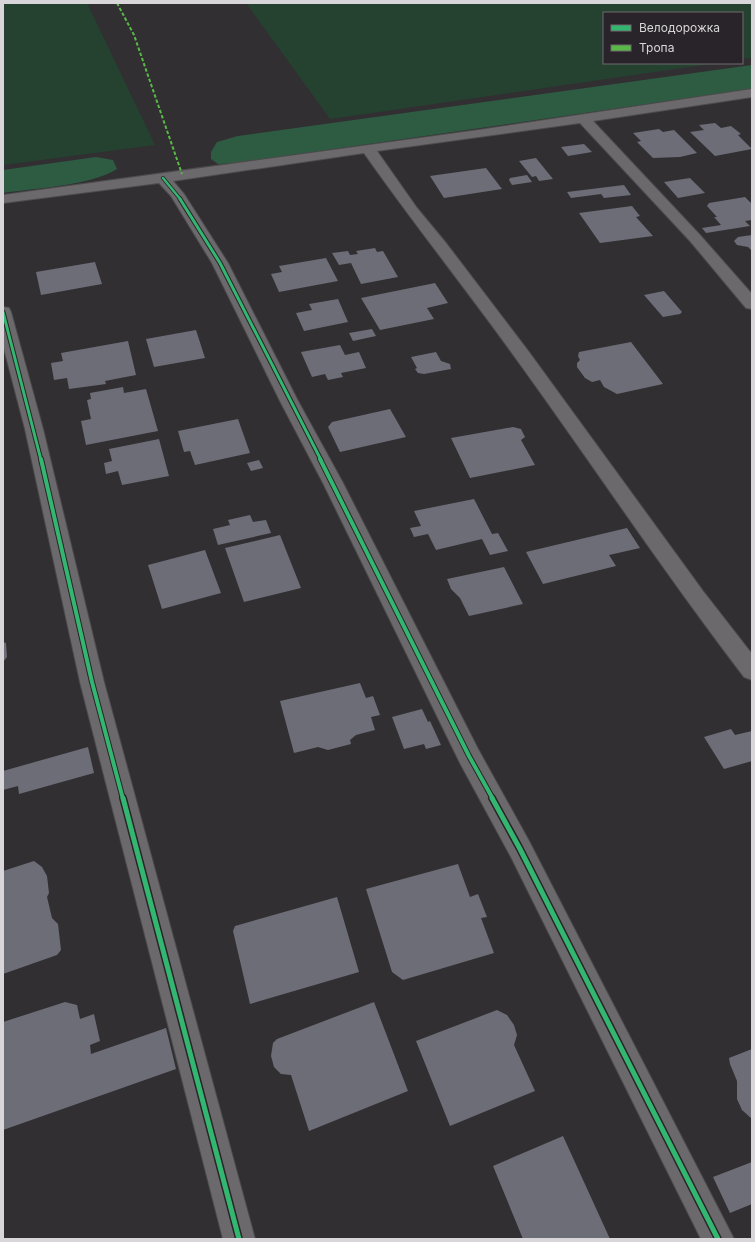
<svg xmlns="http://www.w3.org/2000/svg" width="755" height="1242" font-family="Inter,sans-serif">
<rect width="100%" height="100%" fill="#312f32"/>
<path fill="#254231" d="M3,3H87L155,145L3,165Z
M246,3H752V58L742,59V13H604V63H717L330,119Z"/>
<path fill="#2e5c43" d="M752,65V89L236,163L218,164L211,159V152L217,142L238,136Z
M96,157L113,160L117,169C90,186 35,188 3,193V170Z"/>
<path fill="#6d6d78" d="M715,123L721,128L731,126L741,134L738,135L752,149L715,156L690,132L704,130L699,125Z
M659,129L663,132L674,130L697,153L680,157L653,158L637,142L641,141L633,133Z
M584,144L592,152L568,156L561,147Z
M536,158L553,179L539,181L536,176L532,177L519,161Z
M486,168L502,189L444,198L430,176Z
M527,175L532,182L512,185L509,180L510,178Z
M690,178L705,193L678,198L664,182Z
M624,185L631,195L604,198L601,194L571,198L567,192Z
M745,197L752,204V220L745,221L750,226L706,233L702,228L721,225L714,217H717L707,206L709,203Z
M632,206L640,216L636,217L653,236L600,243L579,213Z
M752,235V251L748,247L737,245L734,241L738,237Z
M375,248L377,252L383,251L398,277L361,284L351,263L339,265L332,253L348,251L350,255L358,254L356,251Z
M326,258L338,281L279,292L271,274L282,272L279,266Z
M95,262L102,284L41,295L36,272Z
M435,283L448,303L427,308L434,319L380,330L361,298Z
M664,291L682,312L680,314L663,317L644,295Z
M338,299L348,322L304,331L296,313L312,310L309,304Z
M372,329L376,336L353,341L349,333Z
M196,330L205,358L154,367L146,339Z
M128,341L136,375L105,381L106,384L69,389L67,378L54,380L51,363L63,361L61,353Z
M631,342L663,384L617,394L604,387L600,380L592,382L585,378L577,367V363L580,360L578,356L579,352Z
M340,345L345,355L359,352L366,368L341,373L343,377L328,380L325,374L312,377L301,352Z
M436,352L441,361L450,364L451,369L424,374L418,373L415,369L417,368L411,357Z
M123,387L124,393L146,389L158,431L86,445L81,421L91,419L87,400L91,399L90,393Z
M390,409L406,437L340,452L328,427L332,422Z
M238,419L250,453L195,465L190,451L184,452L178,431Z
M513,427L521,429L525,437L521,440L535,465L470,478L451,438Z
M159,439L169,476L122,485L118,471L106,474L104,463L112,461L109,449Z
M259,460L263,468L251,471L247,463Z
M474,499L492,534L498,533L508,551L490,555L482,539L436,550L428,534L414,537L410,528L421,526L414,511Z
M250,515L253,522L266,520L271,533L218,545L213,529L230,525L228,520Z
M627,528L640,548L609,555L616,566L543,584L526,552Z
M280,535L301,588L244,602L225,548Z
M205,550L221,593L162,609L148,565Z
M504,567L523,604L469,616L460,598L451,589L447,579Z
M3,642L6,643L7,657L3,662Z
M360,683L366,698L373,696L380,715L371,717L375,730L356,735L350,740L351,744L328,750L318,747L294,753L280,701Z
M422,709L428,722L430,721L441,745L426,749L424,744L404,749L392,717Z
M731,729L735,735L752,731V761L724,769L704,737Z
M88,747L94,773L19,794L18,786L3,790V771Z
M34,861L42,867L47,876L49,893L47,897L52,918L58,924L61,950L57,955L3,974V871Z
M458,864L470,897L478,894L487,917L481,918L494,953L403,980L392,972L366,889Z
M337,897L359,972L250,1004L233,931L235,926Z
M65,1002L77,1005L80,1019L94,1014L100,1041L90,1045L91,1054L166,1028L176,1069L3,1130V1022Z
M374,1002L408,1091L309,1131L291,1075L281,1074L274,1067L271,1056L273,1043L277,1039Z
M497,1010L507,1015L514,1025L517,1035L514,1045L535,1091L450,1126L416,1041Z
M752,1049V1119L742,1110L737,1099V1081L730,1064L729,1058Z
M563,1136L610,1239H523L493,1166Z
M752,1162V1204L730,1213L713,1177Z"/>
<g fill="none" stroke-linecap="round" stroke-linejoin="round">
<defs>
<path id="minor" d="M752,89V97L593,121L700,235L752,294V309L746,308L690,241L580,123L377,151L417,208L446,243L529,352L703,591L752,654V680L744,677C665,574 593,465 517,360C467,290 413,223 364,153L173,181L184,194L228,263L298,401L343,483L478,749L529,841L734,1239H701L511,857L460,763L323,483L280,401L212,263L171,196L159,183L3,203V195L478,130Z
M3,307L9,308L11,312L43,429L104,682L255,1239H223L80,682L25,429L3,345Z"/>
</defs>
<use href="#minor" stroke="#4c4a4c" stroke-width="2"/>
<use href="#minor" fill="#6b696b" fill-rule="evenodd"/>
<path stroke="#58b947" stroke-width="2" stroke-dasharray="3.5 2" stroke-linecap="butt" d="M117,3L134,35L182,174"/>
<defs>
<path id="cycleway-far3" d="M163,178L181,200"/>
<path id="cycleway-far2" d="M180,199L220,263L321,460
M3,312L41,460"/>
<path id="cycleway-far1" d="M41,459L92,682L123,799
M320,459L469,756L493,799"/>
<path id="cycleway" d="M123,798L239,1239
M492,798L520,849L718,1239"/>
</defs>
<use href="#cycleway-far3" stroke="#282429" stroke-width="4"/>
<use href="#cycleway-far2" stroke="#282429" stroke-width="5"/>
<use href="#cycleway-far1" stroke="#282429" stroke-width="6"/>
<use href="#cycleway" stroke="#282429" stroke-width="8"/>
<use href="#cycleway-far3" stroke="#33b770" stroke-width="2.5"/>
<use href="#cycleway-far2" stroke="#33b770" stroke-width="3"/>
<use href="#cycleway-far1" stroke="#33b770" stroke-width="4"/>
<use href="#cycleway" stroke="#33b770" stroke-width="5"/>
</g>
<rect width="755" height="1242" fill="none" stroke="#d9d6d9" stroke-width="8"/>
<rect x="603" y="12" width="140" height="52" fill="#282429" stroke="#6f6b6f"/>
<rect x="611" y="25" width="20" height="6" fill="#33b770" stroke="#6f6b6f"/>
<text x="639" y="32" font-size="12" fill="#d9d6d9">Велодорожка</text>
<rect x="611" y="45" width="20" height="6" fill="#58b947" stroke="#6f6b6f"/>
<text x="639" y="52" font-size="12" fill="#d9d6d9">Тропа</text>
</svg>
